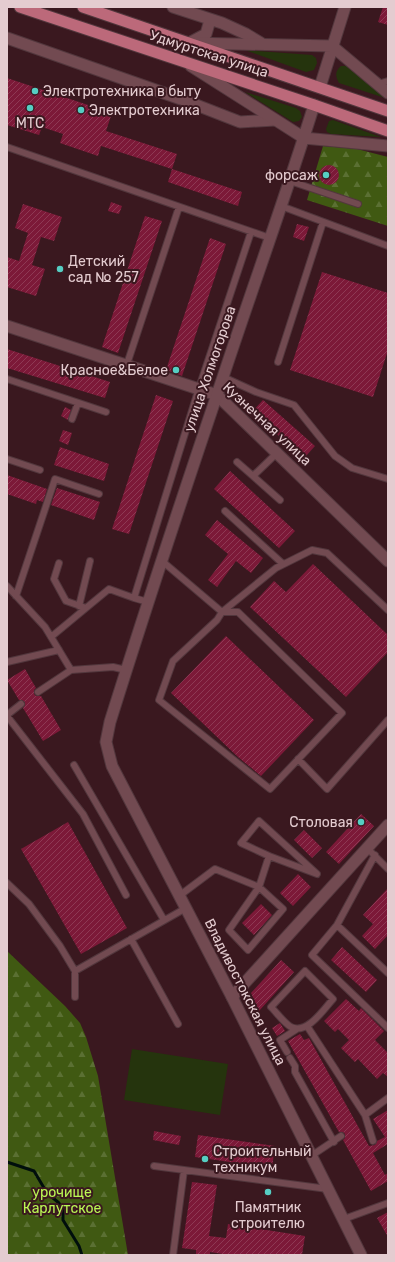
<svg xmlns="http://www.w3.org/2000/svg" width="395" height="1262" font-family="Rubik,sans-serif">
<defs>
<pattern id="forest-firs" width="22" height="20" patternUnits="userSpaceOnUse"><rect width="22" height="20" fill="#405912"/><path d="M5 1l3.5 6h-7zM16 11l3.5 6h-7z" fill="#5b7033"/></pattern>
<pattern id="building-hatch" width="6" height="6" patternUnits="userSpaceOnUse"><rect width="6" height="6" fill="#7c1938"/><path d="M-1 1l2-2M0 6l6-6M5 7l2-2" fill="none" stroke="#8e3954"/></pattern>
</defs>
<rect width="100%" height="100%" fill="#3a181f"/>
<path fill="#25340d" d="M245,50L312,55L316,58L317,63L314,70L306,72Z
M341,66H346L388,99L339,83C335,76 335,71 341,66Z
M245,92L296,108L300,111L302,117L299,121L293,122Z
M333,120L381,137L331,134L327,132L326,129L329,121Z
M132,1049L228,1064L220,1115L124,1100Z"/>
<path fill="url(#forest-firs)" d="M323,146L357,149L388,157V226L307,200Z
M7,951L65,1006L80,1023L86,1037L98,1076L128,1255H7Z"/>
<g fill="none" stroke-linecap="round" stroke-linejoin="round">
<path stroke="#000e0c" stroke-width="3" d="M7,1162L34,1171L47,1193L59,1203L63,1209V1220L79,1246L82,1255"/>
</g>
<path fill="url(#building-hatch)" d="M383,7H388V25L378,22Z
M7,78L112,113L106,131L177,154L172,169L101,146L98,156L60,143L63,134L42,127L39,135L7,125Z
M319 175a10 10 0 1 1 20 0a10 10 0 1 1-20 0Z
M172,169L242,192L238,206L168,182Z
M111,202L122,206L119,214L108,211Z
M23,204L62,217L54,241L41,237L32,265L45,269L36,296L7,287V257L19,261L28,233L15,228Z
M145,216L162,221L118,353L102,347Z
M297,224L309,227L304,241L293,237Z
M210,238L226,244L182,376L166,370Z
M322,272L388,293V350L373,397L290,370Z
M7,349L110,382L105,398L7,368Z
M156,395L173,401L129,534L112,529Z
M263,400L315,446L304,458L252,412Z
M65,407L71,410L68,420L61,416Z
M63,430L72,433L68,445L59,441Z
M60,447L109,464L104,481L54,465Z
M230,471L295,531L279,548L214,489Z
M7,475L47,489L43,502L37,500L36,504L7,494Z
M57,488L100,502L94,520L51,505Z
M217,520L263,558L251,573L236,561L217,587L208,580L228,554L205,535Z
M313,564L388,635V652L346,697L250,607L274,581L286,592Z
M226,636L314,720L261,776L238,757L171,693Z
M25,669L36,688L34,690V694L36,696H41L61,730L43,741L23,708L25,705V702L22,700H19L7,680Z
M361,814L374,826L339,864L326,852Z
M68,822L127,928L81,954L21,849Z
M304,830L322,848L312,858L294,840Z
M298,874L311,887L293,906L280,893Z
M388,888V935L375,949L362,936L373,924L363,915Z
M261,904L272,915L254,935L242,923Z
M342,947L377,980L366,992L331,960Z
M281,960L294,972L259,1011L251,993Z
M346,999L359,1011L361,1008L384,1031L375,1040L388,1053V1077L383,1073L377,1079L358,1059L355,1062L341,1048L349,1040L338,1029L335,1032L324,1021Z
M280,1023L285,1031L277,1036L272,1028Z
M300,1034L304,1040L309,1038L369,1146L375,1145L377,1141L385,1137L373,1119L388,1110V1144L373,1153L385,1175L388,1173V1181L371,1191L343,1140L345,1138V1134L343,1132H339L288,1041Z
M154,1131L181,1136L179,1145L153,1140Z
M198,1135L275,1146L272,1168L195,1157Z
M192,1182L217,1185L209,1236L226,1238L228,1224L305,1236L302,1255H229L210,1252V1255H196V1250L182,1248Z
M388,1212V1237L377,1218Z"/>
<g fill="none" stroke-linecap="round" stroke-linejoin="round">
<defs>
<path id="service" d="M378,84L388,81
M7,147L270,238
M290,181L358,204
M281,206L388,246
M278,362L323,222
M127,364L179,207
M223,377L256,392L294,405L335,456L352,468L388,479
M7,379L106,412
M72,419L78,403
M277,453L253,476L280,500
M7,459L40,470
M237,462L253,476
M225,511L283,564
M162,561L222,612H238L342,713L270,789L159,700L173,661L217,620L222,612L276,568L312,550L327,553L388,610
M59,563L54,579L66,601L86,608L109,589L134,598
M7,586L45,627L71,670L113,667L126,670
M16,596L55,479L99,494
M148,602L134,598L199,388L251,232
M79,606L90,561
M51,637L86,608
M7,662L59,650
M38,692L71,670
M7,715L21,704
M7,716L83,814L126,895
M298,759L327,789L388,720
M74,765L164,920
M367,848L388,869
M375,855L337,925L312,955L388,1028
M7,883L29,904L60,946L75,971L186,908
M179,896L215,869L259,887L283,909L248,950L229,930L259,887L269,856L317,874L259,821L241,843L269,856
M337,925L388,973
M131,939L178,1024
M305,971L333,999C324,1009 307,1035 291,1027C284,1023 277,1013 271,1007Z
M75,997V971
M307,1026L365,1115L388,1098
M287,1052L280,1040L297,1029
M290,1058L295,1066V1072L334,1142
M365,1115L373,1141
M311,1156L341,1136
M154,1166L328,1189
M344,1219L388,1203
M173,1255L184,1170"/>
<path id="minor" d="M173,7L222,23L246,34L261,43
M7,38L181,99L240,122L275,120
M189,43L206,34L210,20
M7,326L217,395L388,561
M232,997L388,825"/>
<path id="tertiary" d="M191,66L304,138L388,146
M314,105C286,196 253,286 223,377C184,492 146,607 110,722L106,742L112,766L232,997L361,1255"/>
<path id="secondary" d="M191,43L332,46L388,93
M320,87L345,7"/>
<path id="primary" d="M20,7L314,105L388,131
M83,7L388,111"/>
</defs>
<use href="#service" stroke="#52373d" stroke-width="8"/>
<use href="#minor" stroke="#52373d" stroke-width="13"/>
<use href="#tertiary" stroke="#52373d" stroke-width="13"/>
<use href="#secondary" stroke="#52373d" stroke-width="13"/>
<use href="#primary" stroke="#52373d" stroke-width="13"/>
<use href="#service" stroke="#724a51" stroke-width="6"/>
<use href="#minor" stroke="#724a51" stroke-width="11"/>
<use href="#tertiary" stroke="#724a51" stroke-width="11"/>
<use href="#secondary" stroke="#724a51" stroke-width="11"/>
<use href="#primary" stroke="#bc697a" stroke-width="11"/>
</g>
<g fill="#56cec3" stroke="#3a181f" stroke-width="1.5">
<circle cx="35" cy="91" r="4"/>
<circle cx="30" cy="108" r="4"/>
<circle cx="81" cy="110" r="4"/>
<circle cx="326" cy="175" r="4"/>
<circle cx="60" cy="269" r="4"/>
<circle cx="176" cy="370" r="4"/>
<circle cx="361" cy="822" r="4"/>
<circle cx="205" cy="1159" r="4"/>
<circle cx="268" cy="1192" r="4"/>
</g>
<g text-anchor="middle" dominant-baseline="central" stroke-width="4" stroke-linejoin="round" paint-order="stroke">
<g font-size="14" fill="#e4ccd0" stroke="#3a181f">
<text transform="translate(209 54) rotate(18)">Удмуртская улица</text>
<text transform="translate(210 369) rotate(-71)">улица Холмогорова</text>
<text transform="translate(267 424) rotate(43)">Кузнечная улица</text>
<text transform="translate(245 992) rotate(63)">Владивостокская улица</text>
</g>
<g font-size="14" fill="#e4ccd0" stroke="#3a181f" text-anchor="start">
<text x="43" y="91">Электротехника в быту</text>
<text x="89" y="110">Электротехника</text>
<text x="30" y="123" text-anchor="middle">МТС</text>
<text x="318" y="175" text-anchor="end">форсаж</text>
<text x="68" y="261">Детский<tspan x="68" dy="16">сад № 257</tspan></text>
<text x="168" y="370" text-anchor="end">Красное&amp;Белое</text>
<text x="353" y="822" text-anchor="end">Столовая</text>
<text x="213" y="1151">Строительный<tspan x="213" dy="16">техникум</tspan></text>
<text x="268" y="1207" text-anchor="middle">Памятник<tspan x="268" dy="16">строителю</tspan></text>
</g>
<g font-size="14" fill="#baf654" stroke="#3a181f">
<text x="62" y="1192">урочище<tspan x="62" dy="16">Карлутское</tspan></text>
</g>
</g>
<rect width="395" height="1262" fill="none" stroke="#e4ccd0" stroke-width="16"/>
</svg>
